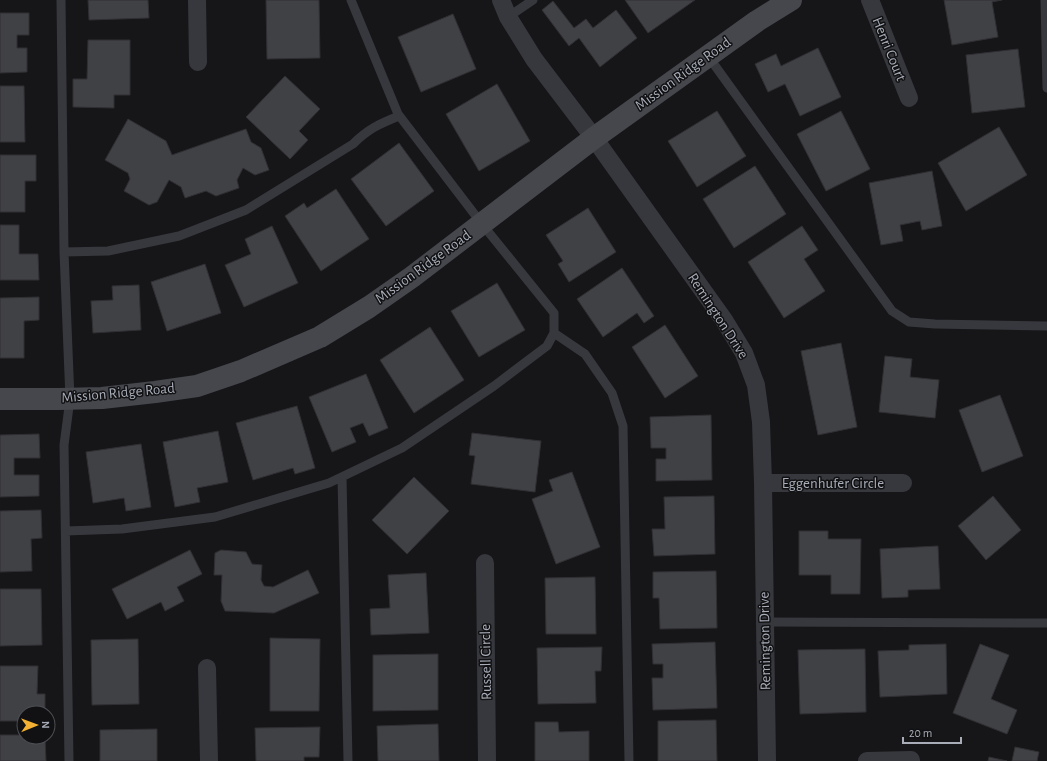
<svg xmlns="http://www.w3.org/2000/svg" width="1047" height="761" font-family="'Alegreya Sans',sans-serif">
<rect width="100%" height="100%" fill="#161618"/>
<path fill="#404145" stroke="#303034" d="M88,0H148L149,18L89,20Z
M266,0H319L320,58L267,59Z
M625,0H695L648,33Z
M944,0H1002L992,2L998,37L952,45Z
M553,1L574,28L586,19L593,28L616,10L637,38L600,67L579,38L569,46L542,10Z
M0,13H29V35H17V48H27V72L0,73Z
M453,14L476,69L421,92L398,37Z
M88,40H130V95H114V108L73,107V79H87Z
M818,48L841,97L800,116L785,84L768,92L755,64L776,54L781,66Z
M1018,49L1025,107L972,113L966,55Z
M285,76L320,109L299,131L308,140L290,159L246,117Z
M497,84L530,141L479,171L446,114Z
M0,86H24L25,142H0Z
M717,111L746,156L697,187L668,141Z
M841,111L870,169L826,191L797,134Z
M128,119L166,141L172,155L246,129L251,142L261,148L269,170L255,175L243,168L237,180L239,188L216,196L206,191L185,198L181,187L169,180L157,202L149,205L124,191L130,179L128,173L105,160Z
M999,127L1027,175L966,211L938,163Z
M399,143L434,191L386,226L351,179Z
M0,155H36V181H25V212H0Z
M755,166L786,214L734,248L703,199Z
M932,171L942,226L922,230L920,221L900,225L903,241L881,245L869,183Z
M336,189L369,239L321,271L285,216L304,203L307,208Z
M588,208L616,252L569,282L558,264L563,261L546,235Z
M0,225H19V254H38L39,280H0Z
M272,226L298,283L244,307L225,265L251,254L245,239Z
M802,226L818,250L804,259L825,291L784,318L748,262Z
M205,264L221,313L167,331L151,282Z
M622,268L654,316L644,323L637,313L603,337L577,299Z
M497,283L525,330L479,357L451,311Z
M139,285L141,330L93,333L91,301L113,300L112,286Z
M39,297V320L24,321V358H0V298Z
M665,325L698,376L665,398L632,347Z
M430,327L464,380L414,413L380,360Z
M841,343L857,427L818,435L801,351Z
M885,356L912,359L910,377L939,380L935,418L879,412Z
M366,374L388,428L369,436L363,423L350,428L356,442L332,452L309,397Z
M1000,395L1023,456L982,472L959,410Z
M297,406L315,468L295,474L293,468L253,480L236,423Z
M711,415L712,480L656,481V459H666V448H651L650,417Z
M218,431L228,482L197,488L200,502L175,507L163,442Z
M472,433L541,441L535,492L471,484L475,456L469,455Z
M39,434L40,458H14V475H39V496L0,497V435Z
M141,444L151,507L126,511L124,498L93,503L86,452Z
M572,472L600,547L556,564L532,499L553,491L549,480Z
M414,477L449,511L407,554L372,520Z
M714,496L715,554L654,556L652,529H665L664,497Z
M993,496L1021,530L986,560L958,526Z
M41,510L42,538L31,539L32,571L0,572V511Z
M799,531H828V539H861L860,594H831V575H799Z
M938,546L940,589L908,590V597L882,598L880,549Z
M190,550L202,574L177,587L184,601L165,611L161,602L127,619L112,589Z
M221,550L246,552L252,564L262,565L261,580L264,586L273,587L308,570L319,593L274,613L225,611L221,601L222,575H214L215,553Z
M716,571L717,628L660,629L659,598H653V572Z
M426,573L429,633L371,635L370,609L390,608L388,575Z
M595,577L596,634H546L545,578Z
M0,589H41L42,645L0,646Z
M270,638L320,639L319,711H270Z
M138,639L139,704L92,705L91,640Z
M715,642L717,708L653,710L652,678H663V664H653L652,644Z
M946,644L947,694L880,697L878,651L909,650V645Z
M980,644L1009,655L991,699L1017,710L1007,734L953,713Z
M602,647L601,671H595L596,703L538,704L537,648Z
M865,649L866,712L800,714L798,650Z
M438,654V710L373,711V655Z
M0,666H38L37,694H45V713H24V721H0Z
M716,720L717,761H658V721Z
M535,722H558L559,732L589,731V761H535Z
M438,724L439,761H378L377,726Z
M320,727L319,757H304V761H256L255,728Z
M157,729V761H100V730Z
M0,735H24V737H45L46,761H0Z
M1015,747L1039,752L1037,761H1012Z
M989,757L1007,761H988Z"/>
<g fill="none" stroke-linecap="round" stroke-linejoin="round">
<path stroke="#37383d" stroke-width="9" d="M61,0L64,252L70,399L64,445L69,761
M1045,0L1047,88
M508,17L533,0
M708,56L892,311L909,322L935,324L1047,326
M64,252L108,251L179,236L246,210L353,144C368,129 379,124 399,116
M554,333L585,354L612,393L623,426L629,761
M342,477L348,761
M66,531L122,529L215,517L329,483L402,448L494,386L547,346L554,333V313L482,224L398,114L351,0
M765,622L1047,623"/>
<path stroke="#37383d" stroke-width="18" d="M197,0L198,62
M501,0L508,17L534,59L594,138L724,320L744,353L756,385L761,422L763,483L767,761
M870,0L909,98
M763,483H903
M485,563L487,761
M207,668L209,761
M867,761L911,760"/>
<path stroke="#45474d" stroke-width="22" d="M0,399H59L102,398L155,392L197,386L241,371L320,337L369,307L412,277L594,138L757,21L791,0"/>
</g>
<g text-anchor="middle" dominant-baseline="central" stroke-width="3" stroke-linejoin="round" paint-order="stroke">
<g font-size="15" fill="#a8adb8" stroke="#111113">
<text transform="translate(889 49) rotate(68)">Henri Court</text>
<text transform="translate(683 74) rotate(-36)">Mission Ridge Road</text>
<text transform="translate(423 267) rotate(-36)">Mission Ridge Road</text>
<text transform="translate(718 316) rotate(57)">Remington Drive</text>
<text transform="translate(118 393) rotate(-5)">Mission Ridge Road</text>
<text x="833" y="483">Eggenhufer Circle</text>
<text transform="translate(765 641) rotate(-91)">Remington Drive</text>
<text transform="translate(486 662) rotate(-91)">Russell Circle</text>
</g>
</g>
<g transform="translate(36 725) rotate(89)"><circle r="19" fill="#111113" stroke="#4d4f55"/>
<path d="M0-3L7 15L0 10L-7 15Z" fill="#f2b134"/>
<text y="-6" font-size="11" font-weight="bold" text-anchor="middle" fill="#a8adb8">N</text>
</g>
<path d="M903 737v6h58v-6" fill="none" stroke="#a8adb8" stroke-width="2"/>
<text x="909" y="737" font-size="12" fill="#a8adb8" stroke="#111113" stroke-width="3" paint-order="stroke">20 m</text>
</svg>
